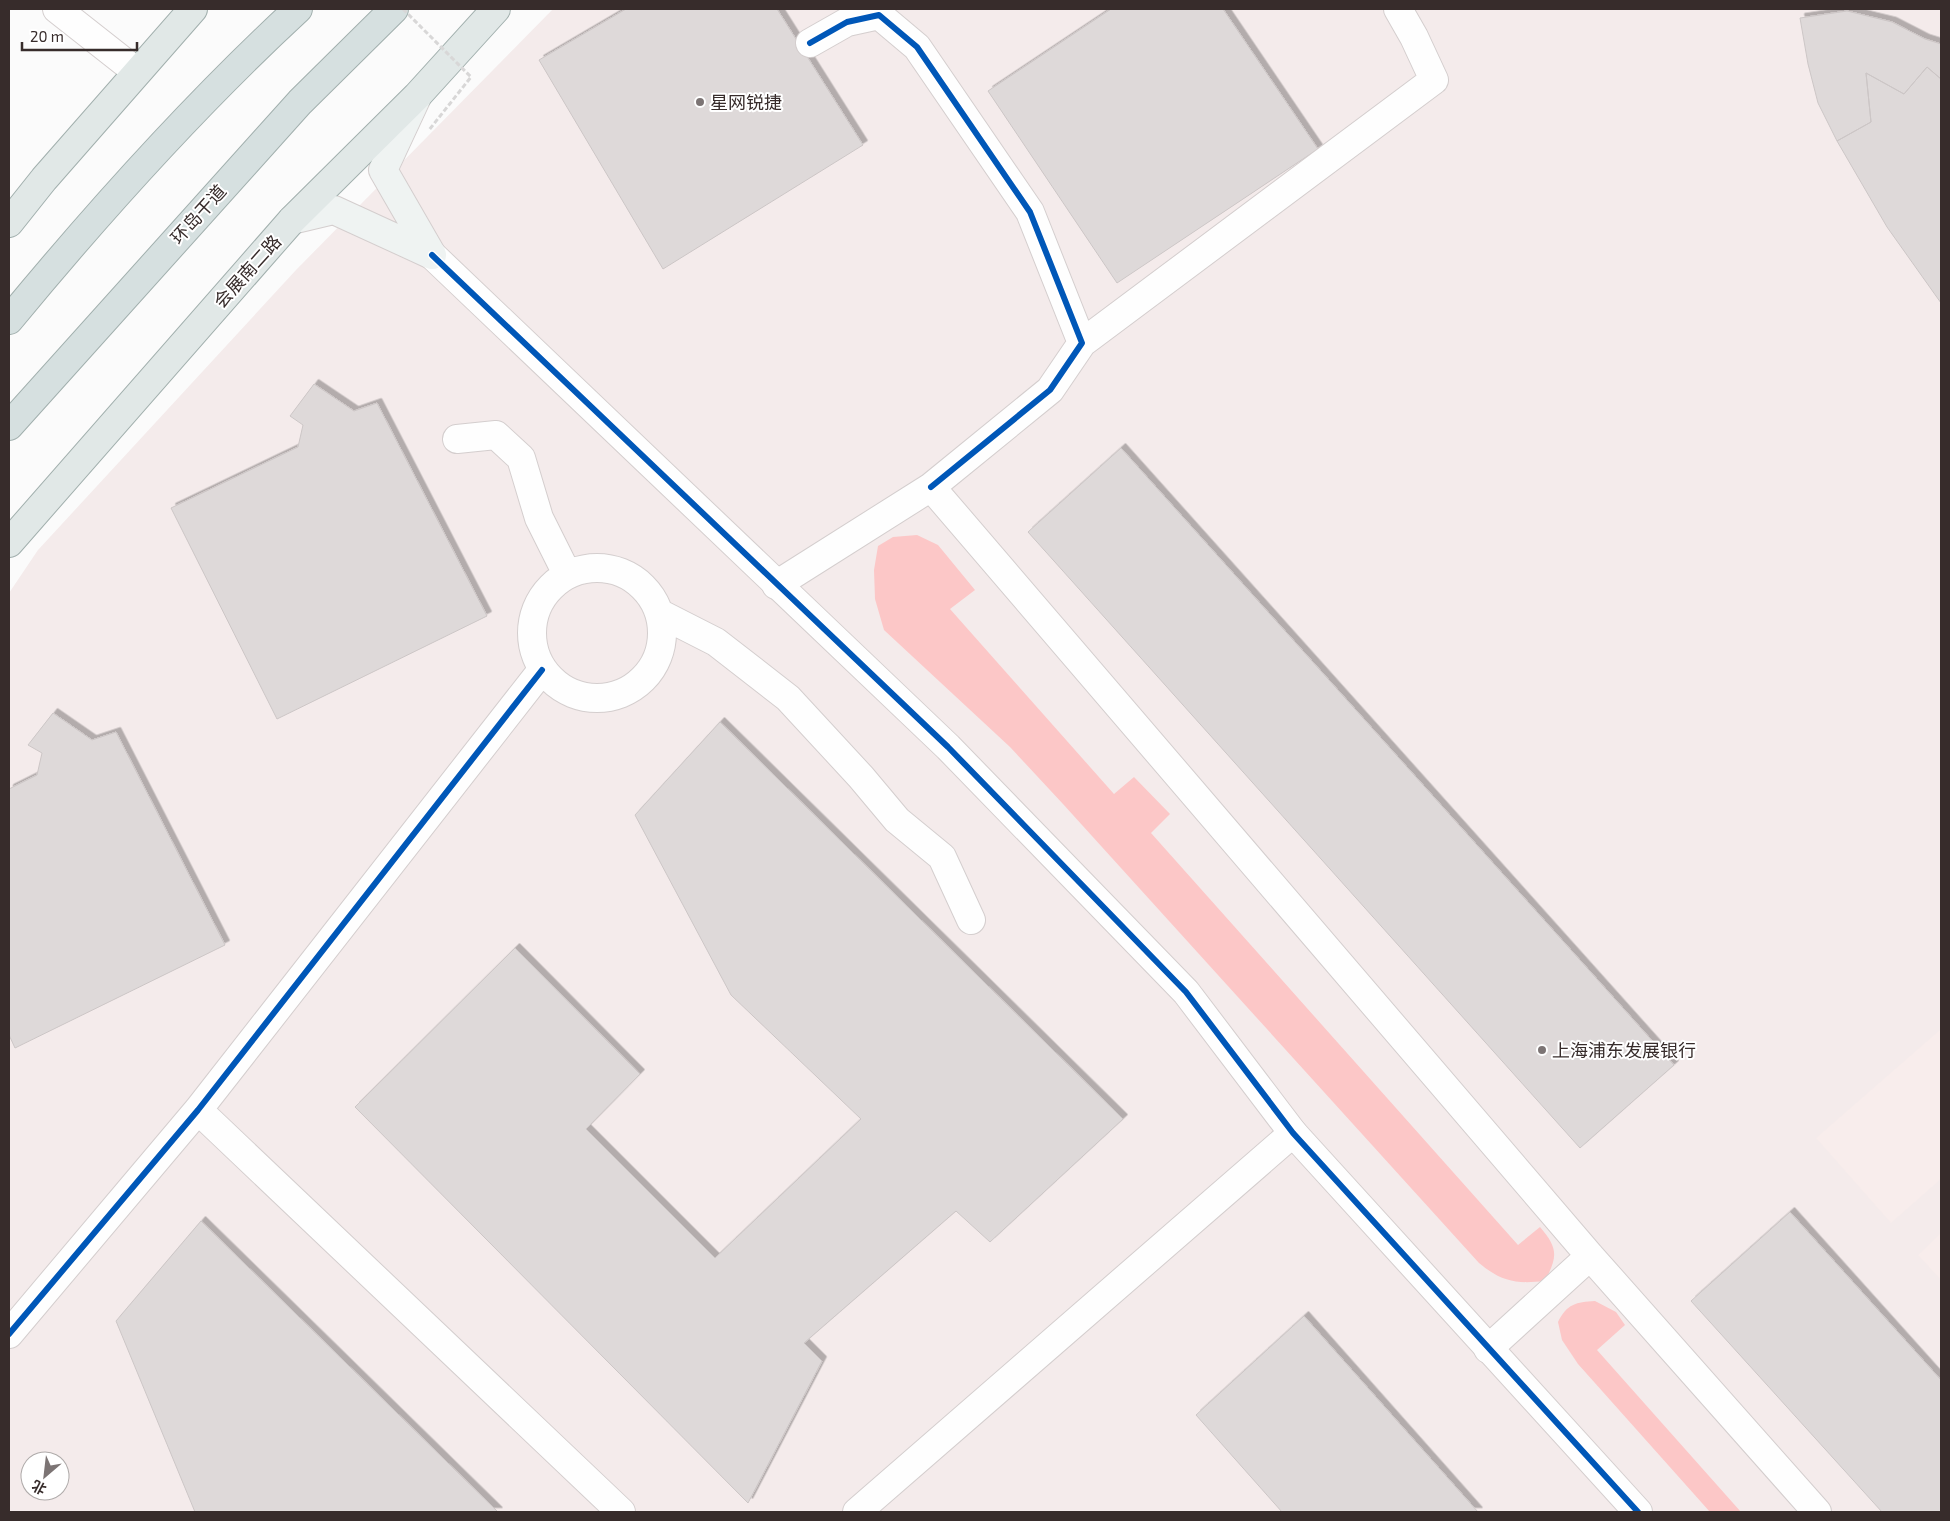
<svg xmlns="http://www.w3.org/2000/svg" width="1950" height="1521" font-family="'Exo 2','Noto Sans SC',sans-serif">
<defs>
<filter id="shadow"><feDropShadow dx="4.5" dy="-4.5" stdDeviation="0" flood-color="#0004"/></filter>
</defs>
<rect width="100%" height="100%" fill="#fbfbfb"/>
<path fill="#f4ebeb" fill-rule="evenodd" d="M553,9H1941V1512H9V593L38,550L296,270ZM30,1461H60V1491H30Z"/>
<path fill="#f8edec" d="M1941,1029V1179L1891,1223L1816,1138Z
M1941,1233V1280L1918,1255Z"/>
<path fill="#fcc7c7" d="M917,535L938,545L975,590L950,609L1114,794L1134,777L1170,814L1151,833L1518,1245L1540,1227C1559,1249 1557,1257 1545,1281C1516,1284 1502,1282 1479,1263L1063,804L1010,747L884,630L875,599L874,570L878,546L893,537Z
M1595,1301L1616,1312L1625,1325L1597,1350L1741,1512H1710L1578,1364L1562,1340L1558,1322C1567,1304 1576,1302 1595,1301Z"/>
<path fill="#ded9d9" stroke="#ccc6c6" filter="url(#shadow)" d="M626,9H777L863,145L663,269L539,60Z
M1111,9H1223L1318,149L1117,283L988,91Z
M1847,11L1892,22L1925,39L1941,44V79L1927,67L1904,94L1866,73L1871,122L1837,141L1818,103L1808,64L1800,18Z
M1927,67L1941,79V303L1887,227L1837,141L1871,122L1866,73L1904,94Z
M314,384L354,411L377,403L487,616L277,719L171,508L298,447L303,425L290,416Z
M1121,448L1674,1065L1580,1148L1028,532Z
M53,713L92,740L116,732L225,945L15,1048L9,1035V789L37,775L42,753L28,745Z
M720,722L1123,1119L990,1242L956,1211L804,1343L822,1361L748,1503L355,1107L515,948L640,1074L586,1129L715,1258L861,1119L731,995L635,815Z
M1790,1212L1941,1380V1512H1882L1691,1301Z
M201,1221L498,1512H195L116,1321Z
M1304,1316L1478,1512H1282L1196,1415Z"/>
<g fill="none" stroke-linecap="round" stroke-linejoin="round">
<defs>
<path id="minor" d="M57,9L137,72
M810,43L847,22L879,15L917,47L1030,212L1082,343L1050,390L931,487
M1082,343L1434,80L1414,37L1398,9
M457,439L496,435L521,458L539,518L567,574
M532 633a65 65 0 1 1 130 0a65 65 0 1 1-130 0Z
M776,585L931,487L1590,1256L1817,1512
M659,613L716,642L788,698L861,777L897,820L942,857L971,920
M198,1110L621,1512
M9,1334L198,1110L542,670
M1488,1349L1590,1256
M857,1512L1293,1133"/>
<path id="tertiary" d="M432,255L948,747L1186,992L1293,1133L1638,1512"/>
<path id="secondary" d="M417,97L383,170L432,255
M292,220L334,210L432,255"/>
<path id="primary" d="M9,223L44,179L193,9
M9,543L292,220L417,96L496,9"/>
<path id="trunk" d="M9,320C99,211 194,105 298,9
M9,426L300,102L394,9"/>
</defs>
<use href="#minor" stroke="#d4cece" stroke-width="30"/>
<use href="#tertiary" stroke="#d4cece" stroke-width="30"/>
<use href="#secondary" stroke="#d4cece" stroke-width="30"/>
<use href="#primary" stroke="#a1afad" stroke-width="30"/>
<use href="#trunk" stroke="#a1afad" stroke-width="30"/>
<use href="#minor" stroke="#fefefe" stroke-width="28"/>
<use href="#tertiary" stroke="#fefefe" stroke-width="28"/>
<use href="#secondary" stroke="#eff3f2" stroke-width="28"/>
<use href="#primary" stroke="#e1e8e7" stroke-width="28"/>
<use href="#trunk" stroke="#d6e0e0" stroke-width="28"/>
<path stroke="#d8d7d7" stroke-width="3" stroke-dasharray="5 2.5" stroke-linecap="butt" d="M403,9L471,77L429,130"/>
<defs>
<path id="cycleway" d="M810,43L847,22L879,15L917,47L1030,212L1082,343L1050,390L931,487
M432,255L948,747L1186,992L1293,1133L1638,1512
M9,1334L198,1110L542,670"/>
</defs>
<use href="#cycleway" stroke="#fff" stroke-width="9"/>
<use href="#cycleway" stroke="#0057b8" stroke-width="6"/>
</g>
<g fill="#7c7474" stroke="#fff" stroke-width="2">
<circle cx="700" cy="102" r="5"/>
<circle cx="1542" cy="1050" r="5"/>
</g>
<g text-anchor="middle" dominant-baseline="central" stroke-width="4" stroke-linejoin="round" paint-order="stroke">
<g font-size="18" fill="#372c2b" stroke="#fff" text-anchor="start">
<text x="710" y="102">星网锐捷</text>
<text x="1552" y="1050">上海浦东发展银行</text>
</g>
<g font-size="18" fill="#372c2b" stroke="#fff">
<text transform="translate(198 214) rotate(-48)">环岛干道</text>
<text transform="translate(247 271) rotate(-48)">会展南二路</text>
</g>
</g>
<rect width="1950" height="1521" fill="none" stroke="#372c2b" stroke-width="20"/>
<g transform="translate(45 1476) rotate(208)"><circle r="24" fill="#ffffff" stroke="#afabaa"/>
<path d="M0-4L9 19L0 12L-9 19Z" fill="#7c7474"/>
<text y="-8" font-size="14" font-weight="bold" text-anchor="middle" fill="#372c2b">北</text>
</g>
<path d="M22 42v8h115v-8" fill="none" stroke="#372c2b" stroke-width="2.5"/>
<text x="30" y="42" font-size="15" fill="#372c2b" stroke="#ffffff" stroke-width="4" paint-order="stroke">20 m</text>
</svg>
